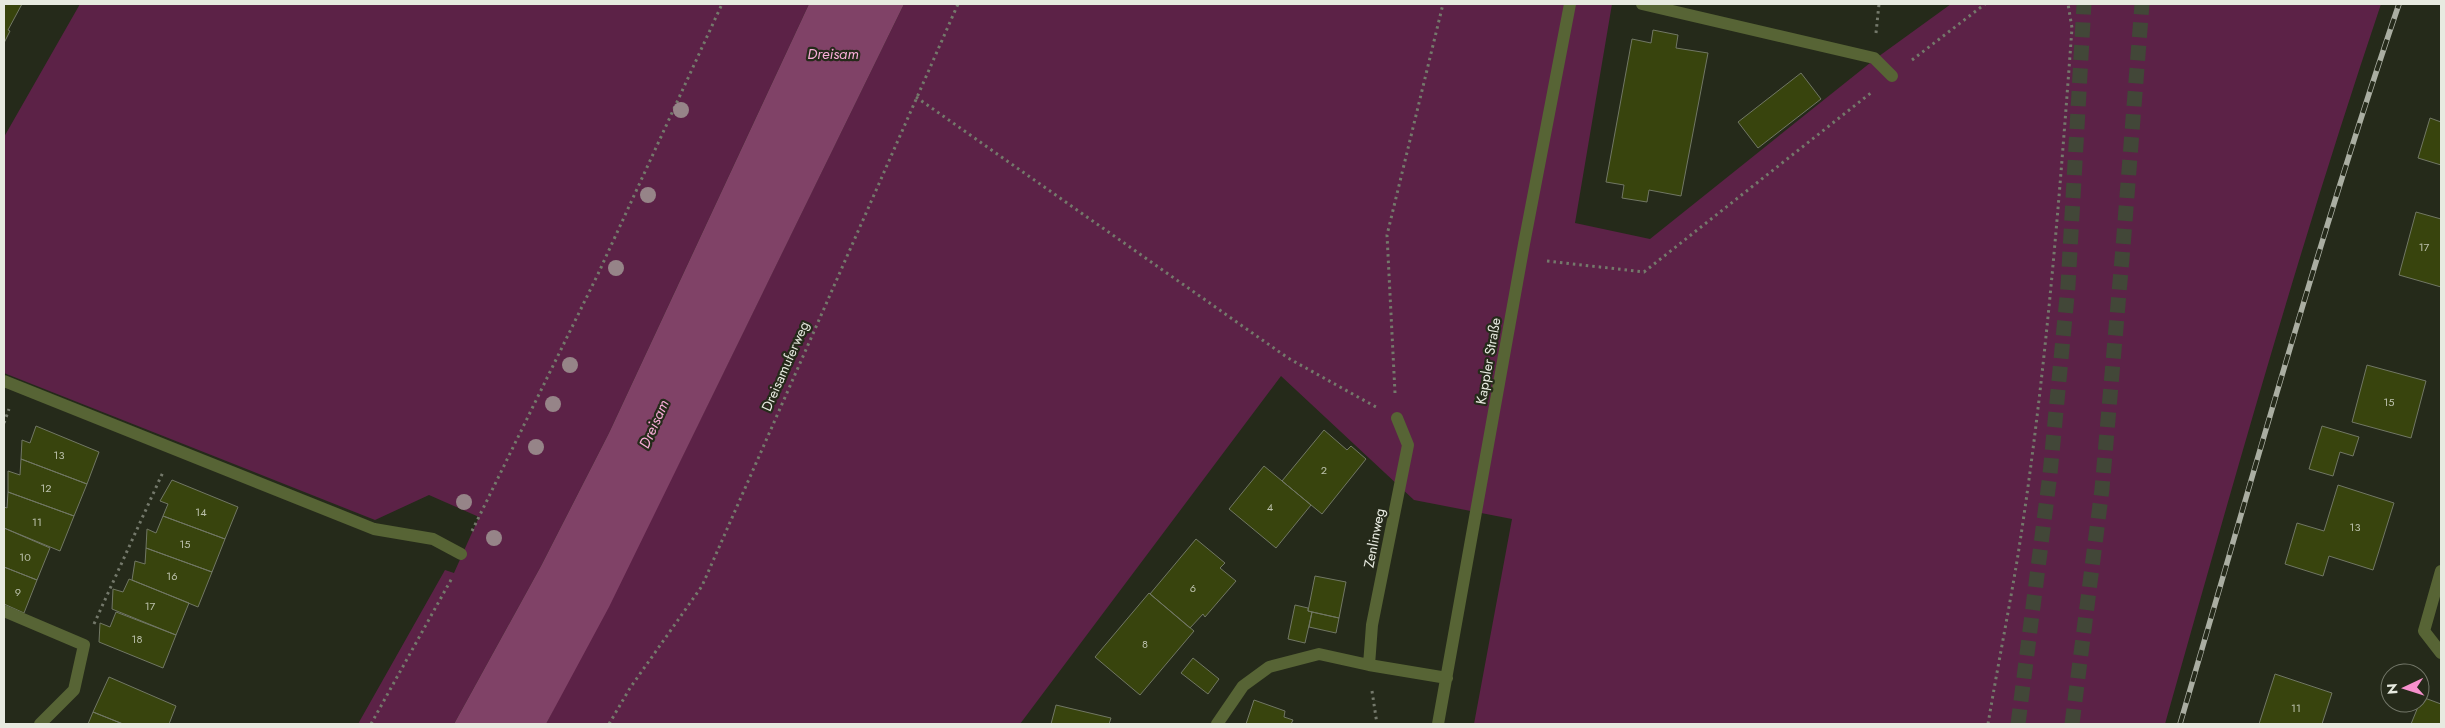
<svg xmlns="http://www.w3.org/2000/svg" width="2445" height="728" font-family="Jost,sans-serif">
<rect width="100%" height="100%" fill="#252a1a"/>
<path fill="#5c2247" d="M80,4H809L609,433L541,566L454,724H358L445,570L454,573L479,517L429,495L375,520L4,373V137Z
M904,4H1612L1575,223L1650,239L1875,59L1951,4H2381C2301,241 2233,483 2165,724H1474L1512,519L1414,500L1281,376L1020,724H546L681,459Z"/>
<path fill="#804267" d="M809,4H904L609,607L546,724H454L541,566L609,433Z"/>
<path fill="#38440d" stroke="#717764" d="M4,4H22L8,30L10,31L4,43Z
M1653,30L1678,35L1676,48L1708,53L1681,196L1649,190L1647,202L1622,198L1624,185L1606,182L1632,39L1651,43Z
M1801,73L1821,99L1758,148L1738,122Z
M2430,118L2441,122V165L2418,158Z
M2416,212L2441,219V287L2399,275Z
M2367,365L2426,381L2411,438L2352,422Z
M36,426L99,452L87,484L21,459L22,440L30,443Z
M2322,426L2359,437L2353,456L2340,452L2333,476L2309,469Z
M1324,430L1347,450L1351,446L1366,459L1322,514L1282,481Z
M21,459L87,484L74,516L8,492V471L20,475Z
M1264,466L1311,505L1276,548L1229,509Z
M172,480L238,507L225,539L163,516L168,504L160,501Z
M2338,485L2394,503L2373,570L2329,556L2323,576L2285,564L2297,523L2324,531Z
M8,492L74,516L60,551L4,528V507L7,508Z
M163,516L225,539L212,572L146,548L147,529L156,533Z
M4,528L50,548L37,580L4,567Z
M1196,539L1225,563L1220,568L1236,581L1205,617L1203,614L1190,628L1150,594Z
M146,548L212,572L198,607L132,580L135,561L145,564Z
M4,567L37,580L24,613L4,604Z
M1315,576L1346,582L1339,618L1308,611Z
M129,579L189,603L176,635L112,609L113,589L123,592Z
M1149,593L1194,631L1140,695L1095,657Z
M1295,605L1308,608V611L1312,612L1305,643L1288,639Z
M116,612L176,635L163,668L99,642L100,623L110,627Z
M1312,612L1339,618L1336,633L1309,627Z
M1193,658L1219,679L1208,694L1181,673Z
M2275,674L2332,693L2322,724H2259Z
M109,677L176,706L169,724H123L93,712Z
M2422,697L2441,704V724H2411Z
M1254,700L1285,711L1284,717L1293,720L1291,724H1246Z
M1056,705L1111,718L1109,724H1051Z
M93,712L123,724H88Z"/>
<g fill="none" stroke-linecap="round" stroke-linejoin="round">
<path stroke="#424738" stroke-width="15" stroke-dasharray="15 8" stroke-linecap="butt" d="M2018,724L2050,474L2068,286L2084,4
M2072,724L2102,489L2123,247L2142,4"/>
<path stroke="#74796b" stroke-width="3" stroke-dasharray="2.5 4" stroke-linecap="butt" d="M1876,33L1879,4
M1912,60L1985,4
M916,97L1288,358L1376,407
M1547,261L1644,272L1872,92
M1395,393L1387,235L1443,4
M4,423L9,409
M472,531L598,274L722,4
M94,624L163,472
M1372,691L1377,724
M371,724L452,578
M609,724L630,688L702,586L958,4
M1988,724C1997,670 2008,615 2017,561C2045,385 2059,206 2072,28L2068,4"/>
<path stroke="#576435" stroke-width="12" d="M1642,4L1874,58L1892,76
M4,381L374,529L433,539L461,554
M2441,571L2424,631L2441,653
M4,611L84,645L74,690L40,724
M1369,665L1372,625L1408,445L1397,418
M1217,724L1243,686L1269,667L1319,654L1369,665L1447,678
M1438,724L1524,244L1570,4"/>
<defs>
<path id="rail" d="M2180,724C2251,483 2318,241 2399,4"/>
</defs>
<use href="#rail" stroke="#aaaea2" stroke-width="5.5"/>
<use href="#rail" stroke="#252a1a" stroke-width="4" stroke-dasharray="11" stroke-linecap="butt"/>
</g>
<g fill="#968488">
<circle cx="681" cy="110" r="8"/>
<circle cx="648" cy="195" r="8"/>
<circle cx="616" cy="268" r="8"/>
<circle cx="570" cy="365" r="8"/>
<circle cx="553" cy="404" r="8"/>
<circle cx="536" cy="447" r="8"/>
<circle cx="464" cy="502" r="8"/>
<circle cx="494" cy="538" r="8"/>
</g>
<g text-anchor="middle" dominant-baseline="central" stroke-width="4.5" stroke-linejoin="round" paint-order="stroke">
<g font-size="11" fill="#bbc0ab">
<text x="2424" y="247">17</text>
<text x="2389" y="402">15</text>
<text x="59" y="455">13</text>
<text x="1324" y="470">2</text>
<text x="46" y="488">12</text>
<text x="1270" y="507">4</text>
<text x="201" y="512">14</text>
<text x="37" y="522">11</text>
<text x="2355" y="527">13</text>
<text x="185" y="544">15</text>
<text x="25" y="557">10</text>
<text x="172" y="576">16</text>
<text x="1193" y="588">6</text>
<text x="18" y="592">9</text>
<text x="150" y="606">17</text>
<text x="137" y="639">18</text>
<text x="1145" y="644">8</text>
<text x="2296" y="708">11</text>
</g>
<g font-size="14" fill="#e7eae0" stroke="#252a1a">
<text transform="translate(1488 361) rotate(-80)">Kappler Straße</text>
<text transform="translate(785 366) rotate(-66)">Dreisamuferweg</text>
<text transform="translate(1374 538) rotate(-79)">Zenlinweg</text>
</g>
<g font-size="15" font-style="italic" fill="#f7add7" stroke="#252a1a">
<text x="833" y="54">Dreisam</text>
<text transform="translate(654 424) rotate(-66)">Dreisam</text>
</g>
</g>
<rect width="2445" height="728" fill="none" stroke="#e7eae0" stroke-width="10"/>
<g transform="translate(2405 688) rotate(266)"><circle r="24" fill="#252a1a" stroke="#737769"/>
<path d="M0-4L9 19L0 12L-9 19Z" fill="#f790cd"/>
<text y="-8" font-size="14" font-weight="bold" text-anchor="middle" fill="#e7eae0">N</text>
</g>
</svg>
